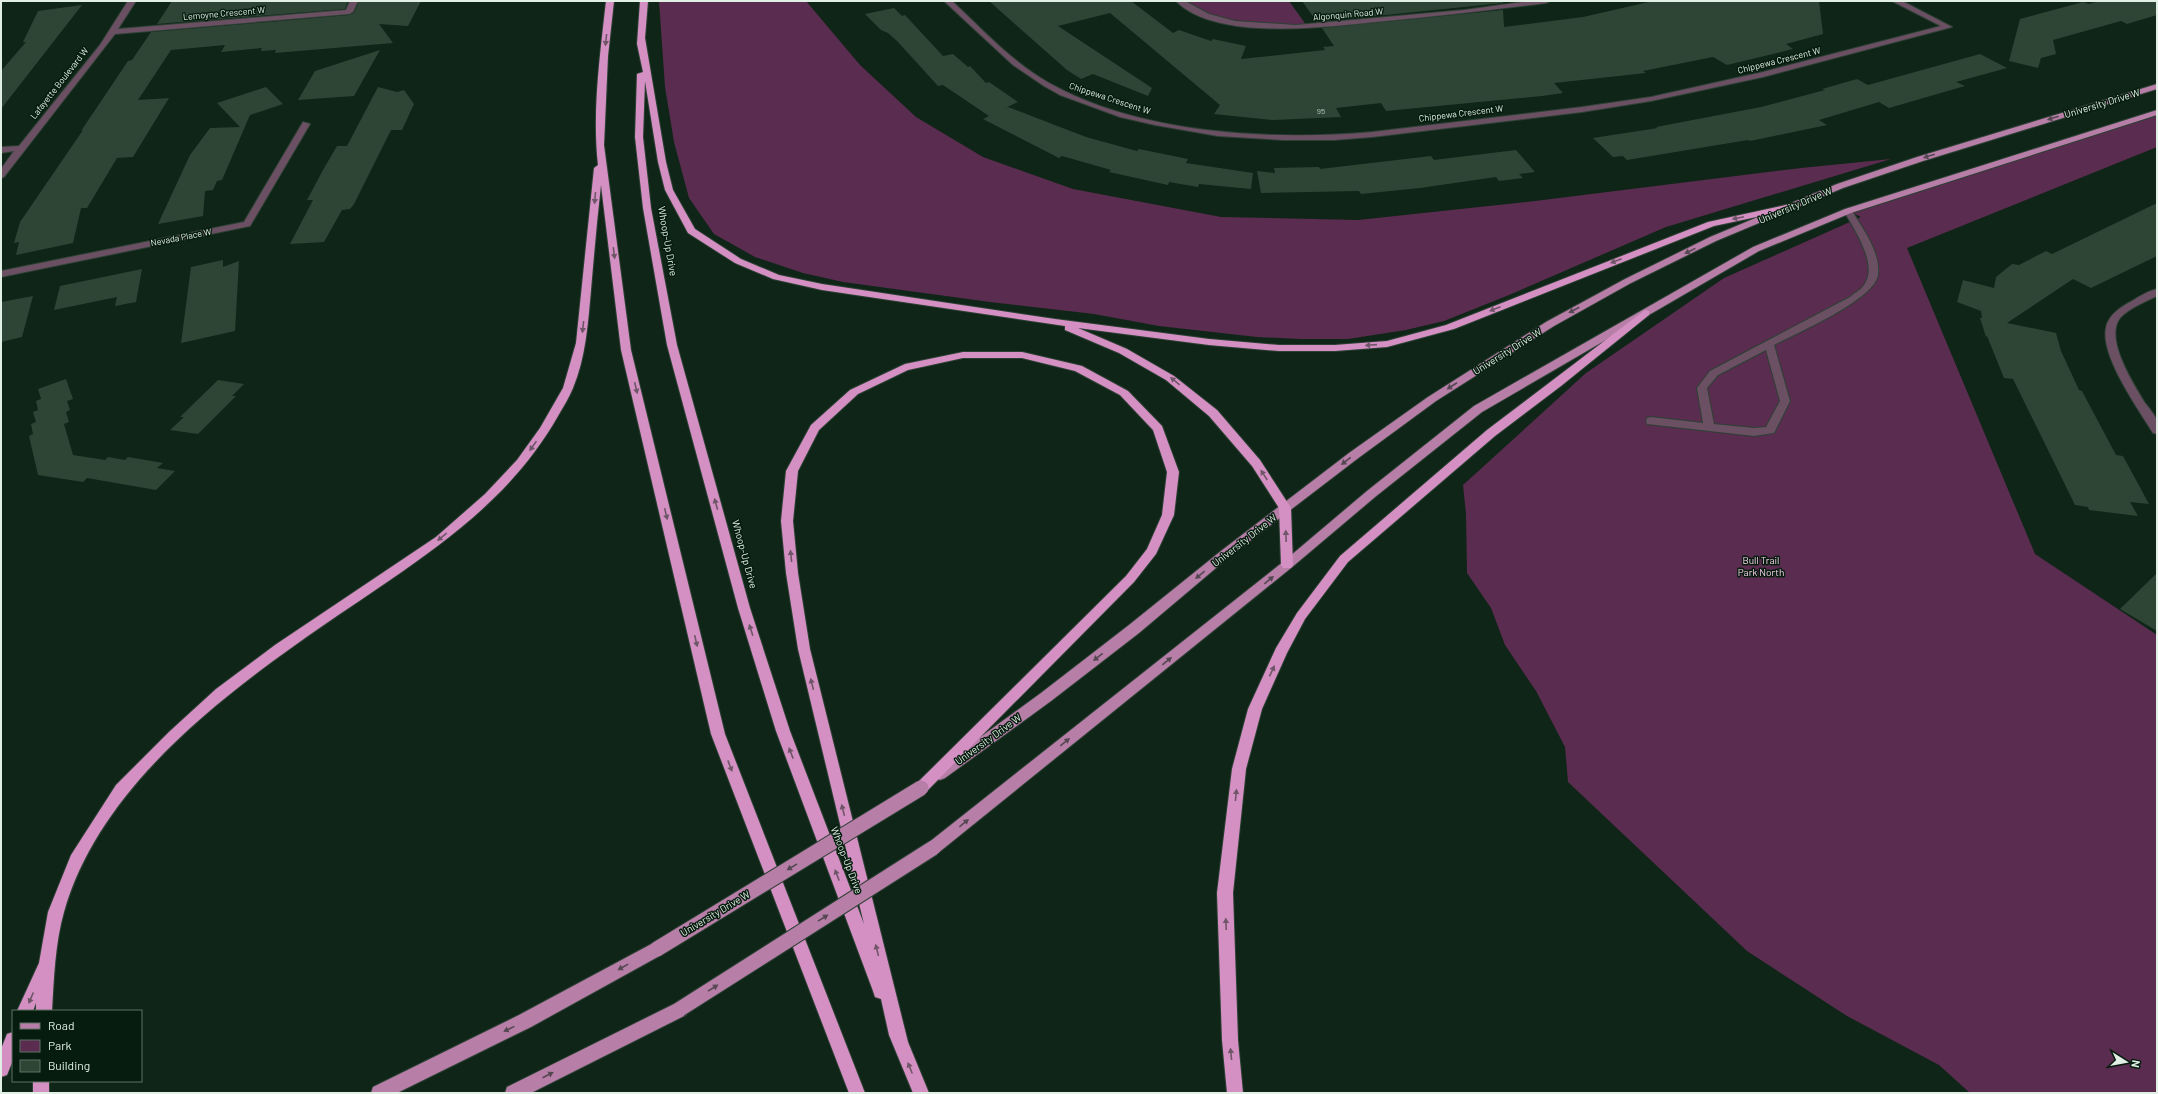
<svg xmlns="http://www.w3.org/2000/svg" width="2158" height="1094" font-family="Barlow,sans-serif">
<rect width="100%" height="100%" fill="#0f2517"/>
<path fill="#5a2c4f" d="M659,1H806L860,65L916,117L983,157L1073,189L1221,217L1358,220L1527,202L1801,168L1891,159L1666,227L1509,295L1444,321L1406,330L1348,339H1301L1257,337L1159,326L1094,314L990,302L843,282L803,273L755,257L714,234L689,198L674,142L665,87Z
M1180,1H1289L1307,26L1296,27L1219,20Z
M2157,112V147L1907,248L2035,554L2157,635V1093H1970L1939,1065L1847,1016L1747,951L1568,782L1565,747L1536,691L1505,645L1491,608L1467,573L1466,514L1463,485L1586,373L1724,278L1861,217L1848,211Z"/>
<path fill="#2e4535" d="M172,1H348L345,9L157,24Z
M359,1H421L408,26L379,24L393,43L275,53L276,50L261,51L262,48L221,52L225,45L171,50L138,100L169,98L133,157L117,158L87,208H81L73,243L16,255L19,242L14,243L20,222L83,130L81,131L128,61L132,60L151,32L349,15L354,13Z
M989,1H1131L1173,33L1179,30L1211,41L1213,39L1246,46L1241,59L1325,50L1323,47L1334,46L1322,28L1503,10L1504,27L1583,17L1653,1H1819L1823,34L1786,44L1793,49L1727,65L1713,57L1643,71L1646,73L1554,83L1563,93L1542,96L1386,111L1381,103L1336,108L1341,117L1273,120L1214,114L1220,105L1110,13L1058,26L1152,88L1148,96L1093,74L1081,79L1067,70Z
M1302,1H1503V3L1317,22Z
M2100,1H2157V15L2127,24L2121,21L2053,40L2056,54L2041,58L2038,68L2009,61L2020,19L2083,2L2089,4Z
M82,5L1,109V71L26,42H23L38,11Z
M894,8L902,16L905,15L943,56L953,54L968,67L970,66L986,83L989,82L1018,102L1003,109L1008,107L1086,137L1137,151L1139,149L1188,159L1186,163L1253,173L1251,189L1199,184L1198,187L1169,182L1168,185L1109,172L1111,170L1062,156L1059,158L983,119L989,116L943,85L938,86L898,42L888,33L881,30L865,14Z
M380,50L354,96L298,100L315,71Z
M1980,54L2007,68L1956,82L1965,86L1889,108L1879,102L1819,120L1827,125L1750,141L1748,140L1627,160L1623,156L1613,157L1593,138L1658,128L1656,127L1761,107L1825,90L1822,89L1857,79L1868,85Z
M266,87L283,104L250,115L222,180L217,181L213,190L205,191L203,216L158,224L190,155L210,128L240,127L217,103Z
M378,87L397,92L404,90L414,104L402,130H391L354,204L350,209L342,210L324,242L290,244L313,200H307L323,170L337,146H347Z
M1516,150L1535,172L1519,174L1523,178L1499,181L1496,177L1420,188L1361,194L1359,191L1261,193L1257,171L1275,173L1274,168L1319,167L1320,169L1431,156L1434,160Z
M2157,203V256L2091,288L2073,279L2007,323L2056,333L2061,351L2079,390L2082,391L2116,455L2123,456L2149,504L2130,502L2138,516L2089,510L2088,507L2075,505L2013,379L2004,378L1987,336L1986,337L1980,318H1982L1981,311L1957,302L1963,280L1994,288L1996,277L2012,264L2019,265L2046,251L2052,254Z
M223,260V267L239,261L235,331L181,343L191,267Z
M142,269L136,302L115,306L117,297L54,310L60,286Z
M33,296L22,337L1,342V302Z
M66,379L73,399L67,401L70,410L66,412L69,422L64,424L73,455L105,460L108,457L125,460L128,457L163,463L157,468L175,471L156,490L87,478L83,482L38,475L29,436L33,434L31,424L36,422L33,412L38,410L36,401L41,399L38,389Z
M218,380L244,384L232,396H236L198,434L170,430L184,417H180Z
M2157,573V631L2120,609Z"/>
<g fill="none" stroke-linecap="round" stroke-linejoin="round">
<defs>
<path id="lane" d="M1848,208L1852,211C1863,229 1881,253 1878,275C1874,300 1797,333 1774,345L1790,401L1774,433L1754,436L1647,424L1646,421L1647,418L1651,417L1703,423L1697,388L1710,371L1850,297C1854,293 1861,290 1864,285C1879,265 1854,229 1844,211ZM1766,350L1780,401L1766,427L1754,428L1714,424L1707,388L1718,375Z"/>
<path id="street" d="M128,1H136L118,29L346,10L350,1H358L353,12L349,14L115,34L4,177L1,178V169L14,151L1,153V147L19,146L100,45Z
M944,1H952C983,30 1012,62 1049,83C1140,134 1271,141 1372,132L1582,107L1651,97L1763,72L1941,26L1892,1H1902L1952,27L1763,77L1651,101L1582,112L1372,137L1334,140H1283L1218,136L1155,125L1120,117L1060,95L1044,86L1013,65Z
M1176,1H1185L1209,14L1235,21L1296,25L1464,10L1530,1H1550L1546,3C1493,10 1440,16 1386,21C1333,26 1217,43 1176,1Z
M303,122L310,124L250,226L1,277V271L244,222Z
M2157,289V296C2145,302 2129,308 2120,318C2104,339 2134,385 2145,403C2149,408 2155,415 2157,421C2158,425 2157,430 2157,434L2153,433C2139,410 2100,356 2106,328C2108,315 2121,307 2132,301C2140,296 2148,291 2157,289Z"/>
<path id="primary" d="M2157,84V89L1923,161L1843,188L1716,241L1631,283L1554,326L1436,401L1357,459L1229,557L1139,633L1051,701L945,778L940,780L935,778L933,774L935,770L1041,693L1129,625L1221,551L1349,453L1428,397L1546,322L1625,279L1710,237L1837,184L1917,157Z
M2157,110V115L1851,213L1759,251L1482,412L1375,497L1291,568L938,853L933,855L928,853L926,848L928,843L1283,562L1367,491L1474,406L1753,247L1845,209Z
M657,941L663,944L665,949L663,954L531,1027L397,1093H371L373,1087L519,1015Z
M680,1001L686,1003L688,1009L686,1015L531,1093H505L507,1087Z"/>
<path id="highway" d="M606,1H614L608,56L604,145L631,350L725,734L865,1093H849L711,734L621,350L601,185C597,220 594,255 591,290C588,323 586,357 573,388C569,398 563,407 558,416C517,488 457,534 390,580C270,662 106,764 64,912C55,944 54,978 52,1011H36V1003L33,1011H17L39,963L48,912L71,855L116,785L169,732L216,689L275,645L436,537L485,494L517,460L540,428L563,388L576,343L594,168L598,165C592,112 600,55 606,1Z
M640,1H648L645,38L666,162L673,190L695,229L741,259L779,275L822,284L1055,319L1209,339L1279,345H1335L1387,341L1446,325L1708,222L1790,204L1794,207L1790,210L1714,226L1454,329L1387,347L1335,351H1279L1209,345L1078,328L1127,349L1174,376L1217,410L1260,460L1291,508L1293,565L1291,568H1283L1281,565L1279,508L1252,466L1209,416L1166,380L1119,353L1065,330V326L822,290L773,279L735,263L688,233L665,190L658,162L645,81L643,137L651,208L677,345L750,608L790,731L864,924L798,649L786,573L781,521L786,471L811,425L850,390L905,364L963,352H1022L1082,366L1128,391L1162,426L1179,472L1174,515L1156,554L1134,582L926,792L921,794L916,792L914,788L916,784L1126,576L1147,549L1162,515L1167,472L1153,430L1120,395L1075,371L1022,358H963L908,370L858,394L819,430L798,471L793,521L798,573L810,649L908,1042L929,1093H913L889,1035L881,999L875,997L873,991L776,731L738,608L667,345L643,208L635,137L637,74L643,72L637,44Z
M1645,310L1649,311V315L1561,386L1495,436L1348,562L1305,619L1287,653L1262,709L1246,769L1233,893L1238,1040L1243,1093H1227L1222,1040L1217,893L1232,769L1248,709L1276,648L1297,613L1340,556L1487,430Z
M13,1032V1060L7,1075L1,1077V1049L7,1034Z
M33,1081H49V1093H33Z"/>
</defs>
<use href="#lane" stroke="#2c4134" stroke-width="2"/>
<use href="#street" stroke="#2c4134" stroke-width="2"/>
<use href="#primary" stroke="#2c4134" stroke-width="2"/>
<use href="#highway" stroke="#2c4134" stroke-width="2"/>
<use href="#lane" fill="#6b4f63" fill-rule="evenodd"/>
<use href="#street" fill="#6b4f63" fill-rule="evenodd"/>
<use href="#primary" fill="#b77ea8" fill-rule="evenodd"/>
<use href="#highway" fill="#d590c3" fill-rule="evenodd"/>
<defs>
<path id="primary-bridge" d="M657,949L921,788
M680,1009L933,848"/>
</defs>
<use href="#primary-bridge" stroke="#2c4134" stroke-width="17" stroke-linecap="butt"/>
<use href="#primary-bridge" stroke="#b77ea8" stroke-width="15"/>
</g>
<defs><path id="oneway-solid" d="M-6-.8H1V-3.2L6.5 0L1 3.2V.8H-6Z"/></defs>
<g fill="#6e5668">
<use href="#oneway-solid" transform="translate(606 40) rotate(96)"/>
<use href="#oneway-solid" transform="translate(595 198) rotate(95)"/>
<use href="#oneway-solid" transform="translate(1738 218) rotate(168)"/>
<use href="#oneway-solid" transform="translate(614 253) rotate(83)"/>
<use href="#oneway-solid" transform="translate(1616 261) rotate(159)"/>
<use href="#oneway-solid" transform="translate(1495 309) rotate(159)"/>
<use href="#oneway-solid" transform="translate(583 327) rotate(96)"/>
<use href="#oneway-solid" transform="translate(1371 345) rotate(176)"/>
<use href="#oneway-solid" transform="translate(1175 381) rotate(-141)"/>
<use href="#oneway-solid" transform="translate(636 388) rotate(77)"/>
<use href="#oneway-solid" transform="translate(533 446) rotate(125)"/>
<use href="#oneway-solid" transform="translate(1264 475) rotate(-123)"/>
<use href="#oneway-solid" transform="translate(716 504) rotate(-105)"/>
<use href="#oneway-solid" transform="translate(666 514) rotate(77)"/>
<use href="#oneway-solid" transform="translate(1286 536) rotate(-92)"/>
<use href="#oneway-solid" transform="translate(442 537) rotate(141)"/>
<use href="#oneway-solid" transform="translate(791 556) rotate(-96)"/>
<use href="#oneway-solid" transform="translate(751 630) rotate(-108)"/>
<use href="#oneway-solid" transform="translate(696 641) rotate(77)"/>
<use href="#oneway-solid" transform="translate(1272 671) rotate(-65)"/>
<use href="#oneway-solid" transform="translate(812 684) rotate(-104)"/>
<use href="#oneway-solid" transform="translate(791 753) rotate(-111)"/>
<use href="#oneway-solid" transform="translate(730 766) rotate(69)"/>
<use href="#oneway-solid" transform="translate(1236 795) rotate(-84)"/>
<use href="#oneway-solid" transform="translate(843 810) rotate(-104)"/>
<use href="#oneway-solid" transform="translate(837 875) rotate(-111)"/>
<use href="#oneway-solid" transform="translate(1226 924) rotate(-92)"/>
<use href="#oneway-solid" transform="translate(877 950) rotate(-104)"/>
<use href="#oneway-solid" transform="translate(31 998) rotate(113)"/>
<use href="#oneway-solid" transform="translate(1231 1054) rotate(-96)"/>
<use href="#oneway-solid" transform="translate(910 1068) rotate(-112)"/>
</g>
<g fill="#564853">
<use href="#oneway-solid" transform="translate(2053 118) rotate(163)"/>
<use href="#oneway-solid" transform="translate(1929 156) rotate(163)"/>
<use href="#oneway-solid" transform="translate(1690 251) rotate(154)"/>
<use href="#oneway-solid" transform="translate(1574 310) rotate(152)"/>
<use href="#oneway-solid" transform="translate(1452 386) rotate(147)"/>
<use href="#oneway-solid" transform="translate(1346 461) rotate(142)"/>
<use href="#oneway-solid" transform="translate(1200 575) rotate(141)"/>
<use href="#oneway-solid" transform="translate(1269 580) rotate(-39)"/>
<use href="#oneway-solid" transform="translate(1098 657) rotate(142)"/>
<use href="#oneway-solid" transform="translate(1167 661) rotate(-39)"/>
<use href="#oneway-solid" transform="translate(1065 742) rotate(-39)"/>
<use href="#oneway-solid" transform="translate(964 823) rotate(-39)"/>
<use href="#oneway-solid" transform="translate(792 867) rotate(149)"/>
<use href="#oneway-solid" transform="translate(823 918) rotate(-32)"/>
<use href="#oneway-solid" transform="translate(623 967) rotate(151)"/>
<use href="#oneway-solid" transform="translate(713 988) rotate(-32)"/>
<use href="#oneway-solid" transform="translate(509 1029) rotate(154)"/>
<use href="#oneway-solid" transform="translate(548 1075) rotate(-27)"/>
</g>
<g text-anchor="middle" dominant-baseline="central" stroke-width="3" stroke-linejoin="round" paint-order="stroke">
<g font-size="8" fill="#b4c4b9">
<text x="1321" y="111">95</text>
</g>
<g font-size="9" fill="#e1efe5" stroke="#061c0e">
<text transform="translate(224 13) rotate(-5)">Lemoyne Crescent W</text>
<text transform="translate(1348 14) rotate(-5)">Algonquin Road W</text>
<text transform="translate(1779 60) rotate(-14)">Chippewa Crescent W</text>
<text transform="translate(59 83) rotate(-52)">Lafayette Boulevard W</text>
<text transform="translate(1110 98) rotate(18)">Chippewa Crescent W</text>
<text transform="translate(1461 113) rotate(-7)">Chippewa Crescent W</text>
<text transform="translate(181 237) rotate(-11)">Nevada Place W</text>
</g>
<g font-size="10" fill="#e1efe5" stroke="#061c0e">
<text transform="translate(2102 103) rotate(-17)">University Drive W</text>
<text transform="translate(1795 205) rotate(-23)">University Drive W</text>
<text transform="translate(668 241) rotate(80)">Whoop-Up Drive</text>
<text transform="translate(1507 351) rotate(-32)">University Drive W</text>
<text transform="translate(1244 540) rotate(-38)">University Drive W</text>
<text transform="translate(745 554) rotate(75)">Whoop-Up Drive</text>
<text transform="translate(988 739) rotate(-36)">University Drive W</text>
<text transform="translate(847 860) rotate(69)">Whoop-Up Drive</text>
<text transform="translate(715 913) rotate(-31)">University Drive W</text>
</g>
<g font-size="10" fill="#f8d2ec" stroke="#061c0e">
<text x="1761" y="560">Bull Trail<tspan x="1761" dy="12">Park North</tspan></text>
</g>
</g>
<rect width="2158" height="1094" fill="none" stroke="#e1efe5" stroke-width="4"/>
<rect x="12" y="1010" width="130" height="72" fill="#061c0e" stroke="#5e7064"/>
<rect x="20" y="1023" width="20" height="6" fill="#b77ea8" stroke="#5e7064"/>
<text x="48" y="1030" font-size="12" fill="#e1efe5">Road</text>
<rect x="20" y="1040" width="20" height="12" fill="#5a2c4f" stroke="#5e7064"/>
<text x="48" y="1050" font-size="12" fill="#e1efe5">Park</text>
<rect x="20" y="1060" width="20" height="12" fill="#2e4535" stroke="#5e7064"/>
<text x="48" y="1070" font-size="12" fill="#e1efe5">Building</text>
<g transform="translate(2126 1062) rotate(101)" stroke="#061c0e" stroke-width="3" paint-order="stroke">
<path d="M0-3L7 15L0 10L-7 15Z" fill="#e1efe5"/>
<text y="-6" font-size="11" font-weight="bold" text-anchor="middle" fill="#e1efe5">N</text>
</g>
</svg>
